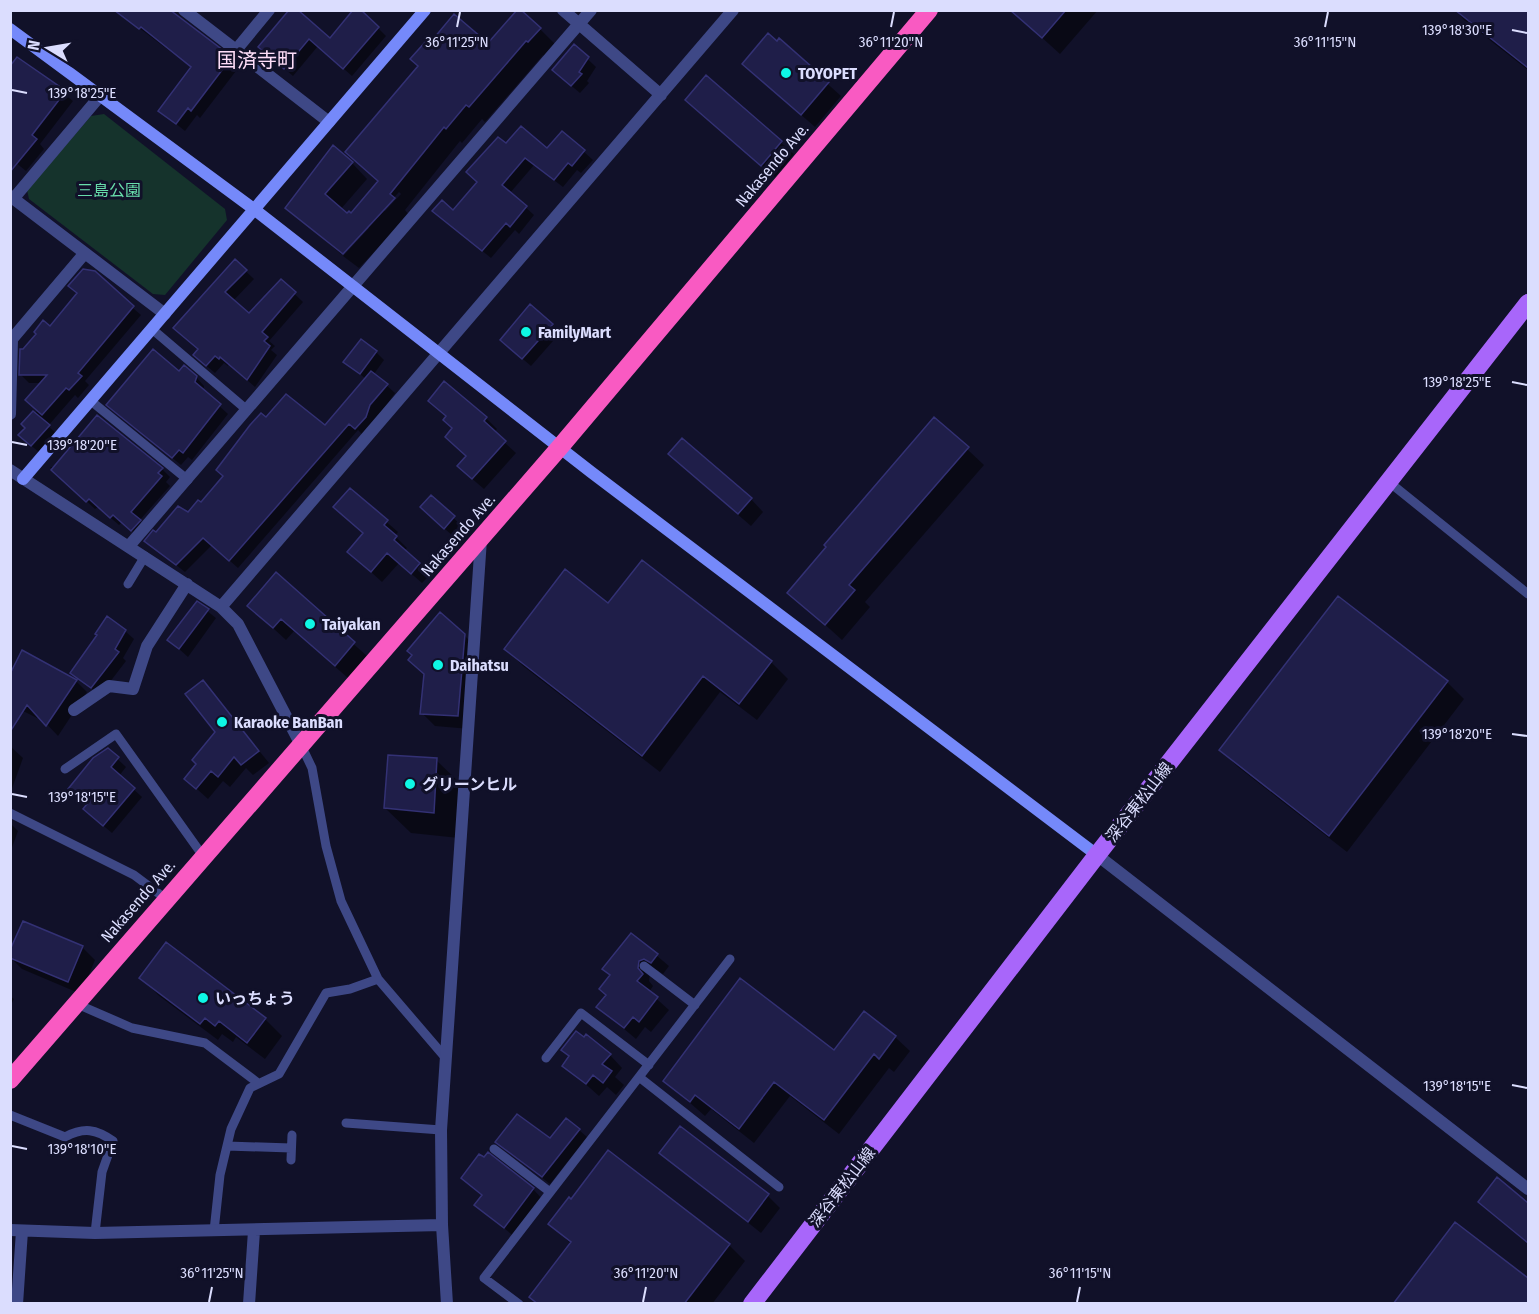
<svg xmlns="http://www.w3.org/2000/svg" width="1539" height="1314" font-family="'Fira Sans Condensed','Noto Sans JP',sans-serif">
<rect width="100%" height="100%" fill="#111129"/>
<path fill="#15332c" d="M104,114L225,209L227,220L165,295L153,294L29,199L27,190L91,116Z"/>
<path fill="#0007" fill-rule="evenodd" d="M291,10L330,40L378,28L386,36L352,76L318,46L293,76L269,55Z
M1023,10H1098L1060,54L1018,16Z
M1455,10H1528V70L1464,20Z
M122,15L231,59L239,67L200,118L197,115L185,131L160,111L192,68Z
M540,29L555,44L545,57L543,55L485,122L482,119L462,143L460,141L405,210L409,215L359,268L343,256L369,228L367,226L341,254L287,208L352,163L367,179L340,210L347,215H352L379,182L347,152L420,67L429,46L489,45ZM399,192L401,194L385,211L383,210Z
M779,40L841,96L815,127L757,76Z
M574,46L596,67L587,81L589,83L580,93L562,78Z
M18,59L73,101L40,144L44,149L26,171L10,158Z
M706,77L794,154L775,177L687,100Z
M563,133L593,160L581,173L577,170L563,187L534,165L510,193L534,215L519,234L515,230L491,258L443,219L454,212L506,146L547,151Z
M235,261L254,279L233,301L249,315L281,281L303,302L269,341L275,346L271,350L277,355L255,387L229,364L228,366L224,363L215,373L203,363L200,350Z
M90,271L141,315L85,381L89,385L78,398L75,395L48,426L57,434L40,453L28,443L44,383H29L21,375L50,328L79,294Z
M552,325L560,333L531,366L510,348Z
M376,352L384,360L374,374L395,393L364,436L358,430L238,568L212,545L185,572L146,541L201,504L266,419L325,427L366,379L345,362Z
M179,373L196,377L204,386L203,391L228,414L192,460L188,457L181,465L117,413Z
M447,417L486,418L497,429L494,433L516,453L484,489L470,477L468,457Z
M935,419L984,465L865,602L870,607L842,640L789,592Z
M50,467L162,469L170,477L166,482L170,486L139,521L148,529L140,538L122,522L119,525L98,507L95,509Z
M683,467L751,499L763,512L751,526Z
M350,490L398,532L395,536L407,548L404,551L430,575L422,583L399,563L382,582L349,552L365,534Z
M431,497L462,526L453,536L430,516Z
M276,575L367,656L348,678L294,631L286,640L262,618Z
M197,603L216,618L188,657L169,640Z
M609,605L771,662L788,679L757,720L720,692L660,772L523,666L506,649Z
M125,631L134,639L123,658L126,661L100,695L72,673Z
M464,635L477,648L470,729L435,726L422,713L425,675L410,660Z
M76,681L87,692L58,736L39,716L37,718L15,707Z
M203,682L269,763L253,775L246,768L230,787L223,781L208,799L186,779L217,732Z
M1447,682L1464,699L1347,852L1238,767L1221,750Z
M10,746L23,758L10,794Z
M108,750L126,767L119,776L142,797L112,833L93,817L88,805L78,797Z
M436,760L462,785L459,838L411,833L385,808Z
M10,823L18,831L10,853Z
M632,935L669,966L663,974L657,970L650,973L649,981L653,986L649,992L669,1010L651,1032L645,1027L636,1039L598,1007L607,996L611,976Z
M82,947L95,960L81,994L22,969L10,957Z
M141,977L265,1019L282,1036L265,1059L236,1037L233,1042L222,1034L218,1040L158,995Z
M10,996L14,999L10,1007Z
M895,1037L910,1051L894,1072L889,1068L839,1134L790,1096L754,1143L711,1109L705,1116L665,1081L834,1052Z
M610,1055L622,1068L615,1077L624,1085L616,1095L607,1087L599,1096L564,1065L570,1057Z
M579,1130L587,1137L550,1184L497,1142L550,1140Z
M661,1153L768,1196L780,1208L761,1233Z
M463,1178L533,1189L544,1201L516,1238L476,1205L483,1196Z
M1497,1180L1528,1205V1242L1483,1205Z
M550,1224L729,1245L745,1261L712,1304H538L572,1245Z"/>
<path fill="#1f1e49" stroke="#333174" stroke-width="1.5" d="M114,10H170L232,57L191,111L188,108L176,124L158,111L191,67L141,27L139,29Z
M289,10H298L330,38L353,10H361L379,27L343,69L309,39L284,69L258,47Z
M517,10H521L541,28L528,42L526,41L469,107L466,105L446,129L444,127L390,194L395,198L343,254L285,208L333,145L353,162L325,194L347,213L349,211L351,213L378,181L345,152L418,66L410,59L426,41L429,44L454,14L488,43Z
M1010,10H1066L1042,38Z
M1455,10H1528V68Z
M768,33L777,41L779,38L829,82L801,115L742,64Z
M574,44L589,57L579,72L582,74L571,86L552,70Z
M17,57L66,91L32,135L37,139L10,172V66Z
M706,75L782,141L761,166L685,100Z
M521,126L547,148L562,131L585,150L572,166L568,163L554,180L525,158L502,185L527,206L510,227L506,223L482,251L432,211L442,200L453,210L477,182L466,172L498,137L506,143Z
M235,259L247,270L225,292L249,313L281,279L296,292L262,332L268,337L264,341L270,346L247,380L220,357L219,359L215,356L206,366L193,355L198,349L173,328Z
M83,269L95,271L134,306L78,373L82,376L69,390L66,388L42,415L25,400L47,375H19L20,349H23L36,334L34,332L43,320L50,326L77,293L68,286Z
M530,304L553,324L522,359L500,340Z
M361,339L377,351L360,374L343,362Z
M153,349L179,371L184,365L197,376L195,382L221,404L183,453L179,450L172,458L106,405Z
M371,371L388,384L370,405L366,417L355,429L349,424L229,561L203,538L176,565L144,541L153,530L156,532L178,506L188,512L198,500L201,502L223,476L216,470L250,425L261,413L266,417L286,394L325,425Z
M444,381L487,417L484,421L506,441L472,479L457,466L466,456L445,437L452,428L443,420L446,416L428,401Z
M33,411L50,425L31,446L18,435L25,428L21,424Z
M97,415L163,468L158,473L162,476L131,512L141,520L131,531L113,515L110,518L89,499L86,502L51,470Z
M934,417L969,447L849,585L855,590L825,625L787,593L826,547L824,545Z
M682,438L752,498L738,514L668,454Z
M350,488L388,520L384,525L397,536L394,540L420,563L411,574L387,553L371,572L347,552L363,533L333,507Z
M431,495L455,516L444,529L420,507Z
M642,560L772,661L739,704L703,676L642,756L504,649L565,569L608,603Z
M276,572L355,642L335,666L281,619L273,628L247,606Z
M1338,596L1448,681L1329,836L1219,750Z
M197,601L209,609L179,649L167,640Z
M440,612L465,634L458,716L420,714L424,674L408,660L412,655L407,651Z
M107,616L126,630L115,649L119,652L91,688L70,673L97,635L95,634Z
M22,650L77,680L46,726L27,705L10,732V674Z
M203,680L259,751L241,765L234,757L218,777L211,771L196,789L184,779L196,764L192,760L215,732L185,694Z
M108,748L119,757L111,767L135,788L103,826L83,809L87,804L68,789L93,758Z
M388,755L437,758L434,813L384,808Z
M23,921L83,946L68,982L10,958V950Z
M631,933L658,954L651,963L644,959L639,961L638,968L643,974L637,981L658,997L639,1022L633,1017L624,1028L596,1007L606,995L599,989L610,975L602,969Z
M166,942L266,1018L247,1043L219,1021L215,1026L205,1018L200,1024L139,978Z
M740,978L834,1050L864,1011L896,1036L879,1059L874,1054L824,1120L774,1082L739,1129L695,1095L690,1102L663,1081Z
M576,1031L584,1037L586,1034L611,1054L602,1064L612,1071L603,1083L593,1075L586,1084L562,1066L569,1056L561,1050Z
M517,1114L550,1138L566,1118L580,1129L542,1177L495,1142Z
M680,1126L769,1194L748,1222L659,1153Z
M608,1150L730,1244L684,1304H538L529,1297L571,1242L548,1224L569,1197L571,1199Z
M488,1152L534,1188L504,1228L474,1205L482,1195L461,1178L479,1154L484,1157Z
M1497,1177L1528,1203V1243L1478,1202Z
M1455,1222L1528,1278V1304H1393Z"/>
<g fill="none" stroke-linecap="round" stroke-linejoin="round">
<path stroke="#3e4886" stroke-width="9" d="M152,329L247,410
M91,401L188,480
M1389,482L1528,594
M128,584L145,556
M301,745L312,768L326,846L341,901L378,979L444,1056
M65,769L116,734L203,856
M10,813L134,875L166,899
M644,966L695,1005
M77,1004L132,1028L205,1043L258,1083
M546,1058L581,1013L649,1065
M639,1077L779,1187
M10,1115L65,1137C84,1127 96,1129 113,1141L102,1172L95,1233
M346,1123L441,1130
M227,1146L291,1148
M494,1149L550,1192
M291,1160L292,1135
M214,1231L220,1175L231,1129L250,1088L279,1074L326,993L350,989L378,979
M519,1304L484,1278L730,959"/>
<path stroke="#3e4886" stroke-width="12" d="M184,10L236,50L269,10
M563,10L661,95
M236,50L329,122
M10,196L165,314
M14,198L100,96
M10,414L12,339L84,254
M10,470L221,607L238,624L301,745
M129,546L591,10
M221,607L733,10
M74,710L109,686L133,689L147,646L187,584
M1097,855L1528,1189
M10,1230L95,1233L442,1225
M17,1304L22,1231
M249,1304L254,1231
M447,1304L442,1225L441,1130L481,539"/>
<path stroke="#7589fa" stroke-width="12" d="M10,29L255,210L591,472L1097,855
M23,479L425,10"/>
<path stroke="#a866fa" stroke-width="18" d="M752,1304L1097,855L1528,303"/>
<path stroke="#f95ac2" stroke-width="18" d="M10,1080L560,447L929,10"/>
</g>
<path fill="none" stroke="#dbddfe" stroke-width="2" d="M457,27L460,12M891,27L894,12M1325,27L1328,12M1512,30L1527,33M12,90L27,93M1512,382L1527,385M12,442L27,445M1512,734L1527,736M12,794L27,797M1512,1085L1527,1088M12,1146L27,1149M209,1302L212,1287M643,1302L646,1287M1077,1302L1080,1287"/>
<g fill="#0ef7e5" stroke="#111129" stroke-width="2">
<circle cx="786" cy="73" r="6"/>
<circle cx="526" cy="332" r="6"/>
<circle cx="310" cy="624" r="6"/>
<circle cx="438" cy="665" r="6"/>
<circle cx="222" cy="722" r="6"/>
<circle cx="410" cy="784" r="6"/>
<circle cx="203" cy="998" r="6"/>
</g>
<g text-anchor="middle" dominant-baseline="central" stroke-width="6" stroke-linejoin="round" paint-order="stroke">
<g font-size="16" font-weight="bold" fill="#dbddfe" stroke="#111129" text-anchor="start">
<text x="798" y="73">TOYOPET</text>
<text x="538" y="332">FamilyMart</text>
<text x="322" y="624">Taiyakan</text>
<text x="450" y="665">Daihatsu</text>
<text x="234" y="722">Karaoke BanBan</text>
<text x="422" y="784">グリーンヒル</text>
<text x="215" y="998">いっちょう</text>
</g>
<g font-size="16" fill="#dbddfe" stroke="#111129">
<text transform="translate(772 165) rotate(-50)">Nakasendo Ave.</text>
<text transform="translate(458 535) rotate(-49)">Nakasendo Ave.</text>
<text transform="translate(1139 802) rotate(-52)">深谷東松山線</text>
<text transform="translate(138 901) rotate(-49)">Nakasendo Ave.</text>
<text transform="translate(842 1187) rotate(-52)">深谷東松山線</text>
</g>
<g font-size="16" fill="#68ddab" stroke="#111129">
<text x="109" y="190">三島公園</text>
</g>
<g font-size="20" fill="#feddf8" stroke="#111129">
<text x="257" y="60">国済寺町</text>
</g>
</g>
<g font-size="15" text-anchor="middle" fill="#dbddfe" stroke="#111129" stroke-width="6" stroke-linejoin="round" paint-order="stroke">
<text x="1457" y="35">139°18'30"E</text>
<text x="457" y="47">36°11'25"N</text>
<text x="891" y="47">36°11'20"N</text>
<text x="1325" y="47">36°11'15"N</text>
<text x="82" y="98">139°18'25"E</text>
<text x="1457" y="387">139°18'25"E</text>
<text x="82" y="450">139°18'20"E</text>
<text x="1457" y="739">139°18'20"E</text>
<text x="82" y="802">139°18'15"E</text>
<text x="1457" y="1091">139°18'15"E</text>
<text x="82" y="1154">139°18'10"E</text>
<text x="212" y="1278">36°11'25"N</text>
<text x="646" y="1278">36°11'20"N</text>
<text x="1080" y="1278">36°11'15"N</text>
</g>
<rect width="1539" height="1314" fill="none" stroke="#dbddfe" stroke-width="24"/>
<g transform="translate(48 48) rotate(281)" stroke="#111129" stroke-width="4.5" paint-order="stroke">
<path d="M0-4.5L10 22L0 15L-10 22Z" fill="#dbddfe"/>
<text y="-9" font-size="16" font-weight="bold" text-anchor="middle" fill="#dbddfe">N</text>
</g>
</svg>
